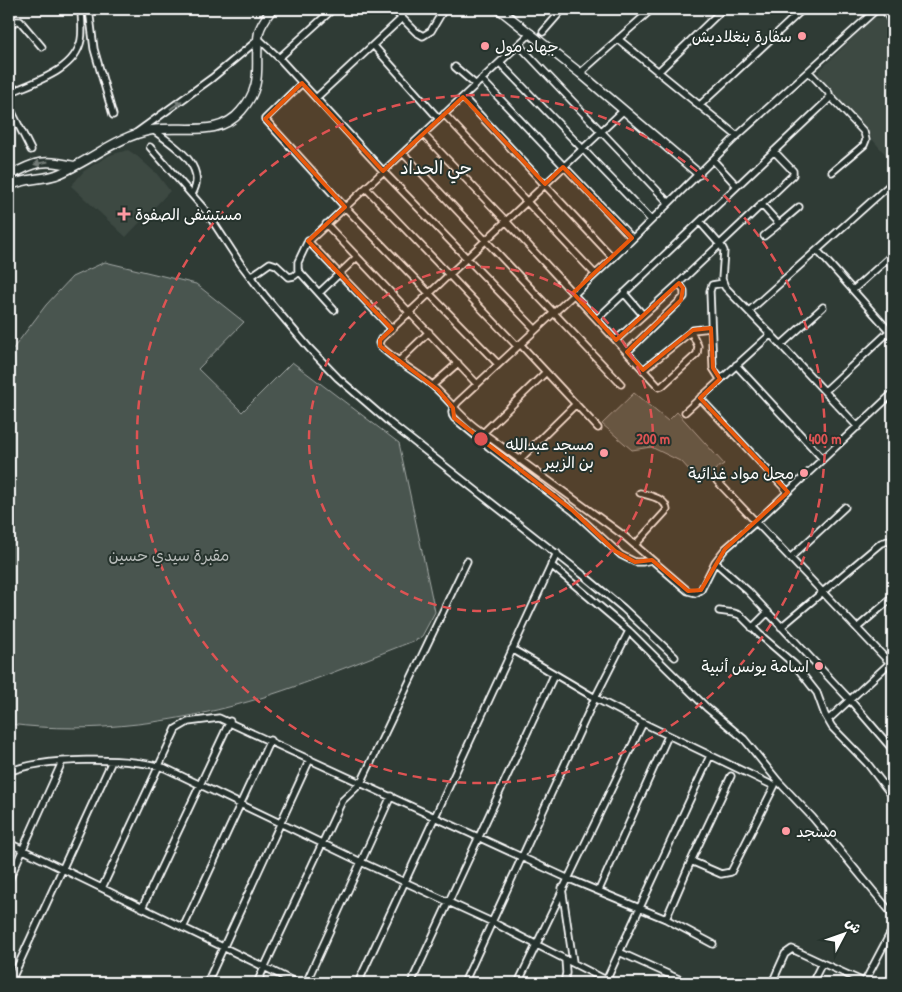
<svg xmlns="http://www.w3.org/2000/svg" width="902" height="992" font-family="'Patrick Hand','Playpen Sans Arabic',sans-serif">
<rect width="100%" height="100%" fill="#2f3b35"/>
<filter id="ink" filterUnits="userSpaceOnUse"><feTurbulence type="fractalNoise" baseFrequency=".02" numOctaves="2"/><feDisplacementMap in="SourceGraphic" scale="10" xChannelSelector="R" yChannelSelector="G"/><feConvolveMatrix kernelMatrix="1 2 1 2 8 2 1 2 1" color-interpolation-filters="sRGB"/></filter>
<g filter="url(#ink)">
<path fill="#3c4842" d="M874,17L884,19L893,38V163L818,78L819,71Z
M128,150L137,156L157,174L170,191L126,237L71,186L84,171L95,164L110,155Z"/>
<path fill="#4a544f" stroke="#a4aaa7" d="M105,262L196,284L244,322L198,369L242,412L292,362L399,443L435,612L421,638C369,658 317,680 264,697C184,722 92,735 9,724V354L46,305L72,277Z
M634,393L668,421L677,412L724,464L707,475L697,479L682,462L651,447L632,450L602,424Z"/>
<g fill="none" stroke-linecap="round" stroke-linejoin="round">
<defs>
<path id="street" d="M89,9L94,49L113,115
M393,9L416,32L423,36L431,31L444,9
M9,26L16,21H20L42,47
M543,32L563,9
M618,39L737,136
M373,45L439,119
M519,45L669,203
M279,58L333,9
M500,63L651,220
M455,67L476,85
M658,72L723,9
M580,73L652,9
M482,80L632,238
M302,83L265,119L345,207L498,364
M9,93C34,82 75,71 81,40C83,30 81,19 81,9
M830,96L864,132L866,140L864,145L832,172
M463,97L613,258
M316,98L402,18
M9,106L31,150
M699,106L803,9
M624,110L381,339L379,343L380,346C396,362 416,371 433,386C448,399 459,415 475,427L623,535L688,591L696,593L701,590L715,562L725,549L756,522L893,393
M444,114L595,274
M153,130C172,144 209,166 192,194
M136,133L212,78L259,39L279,58L383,171L535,329
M423,134L506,221L659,387L662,386L697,354L698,346L691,331
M150,147L206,211L240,263L265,296L309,348L338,378L390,423L582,574L623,608L675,657
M403,153L621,384
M713,160L737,186
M366,188L517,346
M761,204L779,224L764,236
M700,222L722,247L724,251L722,279L725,287L781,345L858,427
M326,224L477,384
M779,224L799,207
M308,241L392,329
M817,250L893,335
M250,277L270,263L276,265L289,277L294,276L299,272
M853,290L893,254
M319,293L357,257
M624,293L643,315
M334,310L298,270V262L307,243L531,33
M749,311L893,182
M597,319L829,99V93L809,72
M616,340L679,283L793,175V171L774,151
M520,344L598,428
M781,345L823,307
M627,352L684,297V291L679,283
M398,362L429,332
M736,365L823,459
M643,370L693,330L711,328
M720,379L713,368L710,291L712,285L723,283
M433,385L458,363
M825,391L893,328
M700,398L788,492
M685,412L771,334
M483,433L546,372
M519,460L576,404
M717,481L890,663
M635,545L667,510C666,498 650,496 640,493
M790,558L845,507
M651,560L643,562H635L621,555L573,511L489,447L454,418C449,411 454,407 458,402L613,258L737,136L877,9
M715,562L748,591L850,700L893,750
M551,565L629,631L707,708L744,739L778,781L813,818L893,915
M719,611L734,613L740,615L759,634L795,665L817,693L825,715L832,727L867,763L893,797
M781,627L881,543L888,541L893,543
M752,628L768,612
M857,628L893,597
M512,649L595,698L643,723L774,786
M828,720L893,660
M9,772C43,757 129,757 165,768L361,862L492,922L606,980
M9,843L297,983
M691,861L721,874L731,872L775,785
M9,880L62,762
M102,888L176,729L188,722L219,718L567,878L666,919L713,944
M562,888L573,962
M599,890L668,736
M142,908L230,721
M666,919L691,861L731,776
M183,928L270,740
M619,952L688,983
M822,963L864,982
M10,983L112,761
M207,983L310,759
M257,983L342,801L361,783L467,561
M306,983L391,796
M358,983L557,553
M411,983L554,675
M464,983L595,698L629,631
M518,983L643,723
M564,983L566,973L565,959
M605,983L710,756
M772,983L785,954L792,949L822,963L812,983
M864,983L893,928"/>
<path id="secondary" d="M499,9L580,73L699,174
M9,176C36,161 44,159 74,166
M9,186C24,178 41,180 56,175C89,162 117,136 152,130C182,125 219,138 241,111C266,83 253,63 259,32C261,24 267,16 272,9"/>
<path id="primary" d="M886,9L893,22"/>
</defs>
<use href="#street" stroke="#fff" stroke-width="9"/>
<use href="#secondary" stroke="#fff" stroke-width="11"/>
<use href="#primary" stroke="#fff" stroke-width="12"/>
<use href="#street" stroke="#26332d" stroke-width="5.5"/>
<use href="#secondary" stroke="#26332d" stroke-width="8"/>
<use href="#primary" stroke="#26332d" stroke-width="9"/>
</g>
<defs><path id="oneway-solid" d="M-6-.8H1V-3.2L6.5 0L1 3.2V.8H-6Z" transform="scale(1.25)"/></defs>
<g fill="#727a76">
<use href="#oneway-solid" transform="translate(176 105) rotate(-36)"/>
<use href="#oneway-solid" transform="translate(41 163) rotate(168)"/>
</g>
</g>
<path fill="#e8590c" fill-opacity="0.2" stroke="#e8590c" stroke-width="4" stroke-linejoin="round" d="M302,83L383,171L463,97L545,184L563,167L632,238L573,293L616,340L679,283L683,288L681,300L627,352L643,370L693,330L711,328L713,368L720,379L700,398L788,492L725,549L701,590L688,591L652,560L635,562L615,551L573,511L454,418L453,408L438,390L380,346V340L392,329L308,241L345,207L265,119Z"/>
<g fill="none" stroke="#de5353" stroke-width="2.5" stroke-dasharray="9 6">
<circle cx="481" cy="439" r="172"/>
<circle cx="481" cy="439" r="344"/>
</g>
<g fill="#ff9aa2" stroke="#26332d" stroke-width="2">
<circle cx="802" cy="36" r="5"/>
<circle cx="485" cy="46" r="5"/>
<path d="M121.5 206.5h5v5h5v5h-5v5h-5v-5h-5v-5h5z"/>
<circle cx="604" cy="453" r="5"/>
<circle cx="804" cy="473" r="5"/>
<circle cx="819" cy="666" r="5"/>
<circle cx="786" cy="831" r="5"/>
</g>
<g text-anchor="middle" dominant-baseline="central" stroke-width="4" stroke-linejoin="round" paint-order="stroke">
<g font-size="16" fill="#fff" stroke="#26332d" text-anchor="end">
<text x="792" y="36">سفارة بنغلاديش</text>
<text x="495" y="46" text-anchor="start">جهاد مول</text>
<text x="135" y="214" text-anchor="start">مستشفى الصفوة</text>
<text x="594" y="444">مسجد عبدالله<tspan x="594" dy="18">بن الزبير</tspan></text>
<text x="794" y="473">محل مواد غذائية</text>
<text x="809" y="666">اسامة يونس أنبية</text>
<text x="796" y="831" text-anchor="start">مسجد</text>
</g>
<g font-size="16" fill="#b7bbb9" stroke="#26332d">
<text x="169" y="555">مقبرة سيدي حسين</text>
</g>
<g font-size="18" fill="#fff" stroke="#26332d">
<text x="436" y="167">حي الحداد</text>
</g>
</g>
<circle cx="481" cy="439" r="8" fill="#de5353" stroke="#26332d" stroke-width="2.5"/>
<g font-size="15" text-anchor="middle" font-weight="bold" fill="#de5353" stroke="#26332d" stroke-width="4" stroke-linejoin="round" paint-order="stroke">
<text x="653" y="444">200 m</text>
<text x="825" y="444">400 m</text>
</g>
<rect width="902" height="992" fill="none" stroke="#26332d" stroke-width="30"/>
<rect x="15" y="15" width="872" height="962" fill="none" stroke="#fff" stroke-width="2" filter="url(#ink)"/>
<g transform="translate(844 934) rotate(49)" stroke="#26332d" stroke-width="4" paint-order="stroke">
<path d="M0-4L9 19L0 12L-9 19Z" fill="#ffffff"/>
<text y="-8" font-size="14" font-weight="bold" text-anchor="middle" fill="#ffffff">ش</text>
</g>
</svg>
